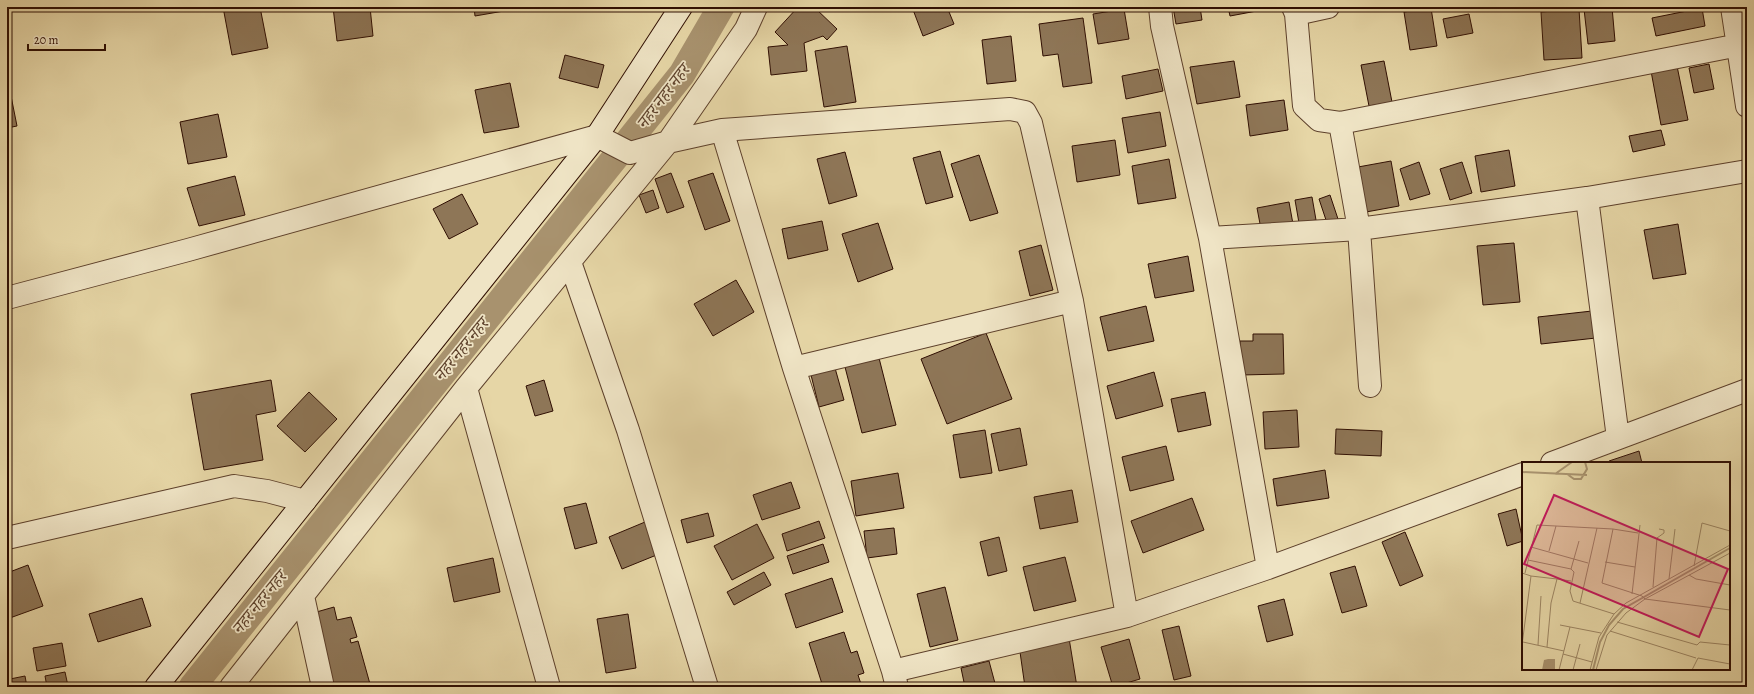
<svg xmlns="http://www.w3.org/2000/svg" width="1754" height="694" font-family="Alegreya,'Noto Serif Devanagari',serif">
<rect width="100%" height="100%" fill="#e6d6a6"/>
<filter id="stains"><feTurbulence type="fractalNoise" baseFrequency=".005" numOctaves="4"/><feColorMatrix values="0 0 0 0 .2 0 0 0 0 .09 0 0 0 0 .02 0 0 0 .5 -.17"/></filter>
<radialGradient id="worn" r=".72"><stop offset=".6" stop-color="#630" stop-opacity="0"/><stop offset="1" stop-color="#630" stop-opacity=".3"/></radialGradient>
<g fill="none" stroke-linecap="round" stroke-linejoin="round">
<path stroke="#a8926e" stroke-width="27" d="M192,687L682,74L721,7"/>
</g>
<path fill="#8e7657" stroke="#2f0e02" d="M223,7H260L268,48L232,55Z
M333,7H370L373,36L337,41Z
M474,7H527L475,16Z
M798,7H814L837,29L827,40L823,36L804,43L807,71L771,75L768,47L788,45L775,32Z
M912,7H947L954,24L923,36Z
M1173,7H1200L1202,20L1176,24Z
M1228,7H1261L1262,10L1230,16Z
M1601,7H1612L1615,41L1588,44L1584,9Z
M1431,8L1437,46L1410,50L1404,12Z
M1702,8L1705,26L1656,36L1652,18Z
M1124,9L1129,39L1098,44L1093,14Z
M1579,9L1582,58L1544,60L1541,12Z
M1469,14L1473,33L1447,38L1443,19Z
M1083,18L1092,83L1063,87L1058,54L1043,56L1039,24Z
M1011,36L1016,81L987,84L982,40Z
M847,46L856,102L824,107L815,51Z
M565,55L604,65L598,88L559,78Z
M1234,61L1240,97L1197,104L1190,67Z
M1384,61L1392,102L1369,106L1361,65Z
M1709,64L1714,89L1694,93L1689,68Z
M1677,66L1688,120L1661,125L1651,71Z
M1158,69L1163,91L1126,99L1122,76Z
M510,83L519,127L484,133L475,90Z
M7,86H9L17,126L7,128Z
M1284,100L1288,130L1250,136L1246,105Z
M1160,112L1166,146L1128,153L1122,118Z
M218,114L227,157L188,164L180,122Z
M1661,130L1665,145L1633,152L1629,136Z
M1115,140L1120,175L1077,182L1072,146Z
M1509,150L1515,186L1481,192L1475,156Z
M940,151L953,197L926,204L913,158Z
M845,152L857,196L829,204L817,159Z
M979,155L998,213L970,221L951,164Z
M1169,159L1176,198L1138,204L1132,166Z
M1391,161L1399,206L1366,212L1358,167Z
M1419,162L1430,194L1410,200L1400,169Z
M1462,162L1472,193L1450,200L1440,169Z
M671,173L684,207L667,213L655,179Z
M713,173L730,221L705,230L688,181Z
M235,176L245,215L199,226L187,188Z
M653,190L659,208L646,213L639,195Z
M462,194L478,224L449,239L433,209Z
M1330,195L1338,219L1327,223L1319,199Z
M1312,197L1316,220L1299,223L1295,200Z
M1289,202L1293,224L1261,229L1257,208Z
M822,221L828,250L788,259L782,229Z
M878,223L893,269L858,282L842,234Z
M1678,224L1686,274L1653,279L1644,230Z
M1514,243L1520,302L1483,305L1477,246Z
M1041,245L1053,290L1030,296L1019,251Z
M1188,256L1194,291L1155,298L1148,264Z
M736,280L754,312L713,336L694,304Z
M1146,306L1154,341L1108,351L1100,317Z
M1592,311L1596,338L1541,344L1538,317Z
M986,333L1012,399L947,424L921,359Z
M1253,334H1283L1284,374L1241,375L1240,341H1253Z
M879,358L896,425L862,433L845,367Z
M835,368L844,400L819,407L811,375Z
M1154,372L1163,406L1116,419L1107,386Z
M271,380L276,411L256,415L263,460L204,470L191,394Z
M544,380L553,411L535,416L526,386Z
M309,392L337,419L305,452L277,426Z
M1205,392L1211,425L1178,432L1171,399Z
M1297,410L1299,447L1265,449L1263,412Z
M1020,428L1027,465L999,471L991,434Z
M1336,429L1382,431L1381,456L1335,454Z
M985,430L992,473L960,478L953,435Z
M1166,446L1174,480L1130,491L1122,457Z
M1639,451L1642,463H1610L1609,461Z
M1325,470L1329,498L1277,506L1273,479Z
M898,473L904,508L856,516L851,481Z
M791,482L800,508L762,520L753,495Z
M1072,490L1078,522L1040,529L1034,497Z
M1192,498L1204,530L1143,553L1131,521Z
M586,503L597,543L575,549L564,508Z
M1516,509L1523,541L1507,546L1498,514Z
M708,513L714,536L687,543L681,520Z
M819,521L825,538L787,551L782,534Z
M645,522L659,554L622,569L609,537Z
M757,524L774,558L732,580L714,546Z
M894,528L897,554L867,558L864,531Z
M1405,532L1423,576L1400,586L1382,542Z
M999,537L1007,571L988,576L980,542Z
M823,544L829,562L793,574L787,556Z
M1065,557L1076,601L1034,611L1023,567Z
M493,558L500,592L454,602L447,568Z
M28,565L43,606L7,619V573Z
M1355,566L1367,606L1342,613L1330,573Z
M764,572L771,585L734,605L727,592Z
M832,578L843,612L796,628L785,594Z
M945,587L958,640L930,647L917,594Z
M142,598L151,626L98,642L89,614Z
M1284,599L1293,635L1267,642L1258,606Z
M334,607L337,620L351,617L357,637L350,639L351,643L358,641L370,684L358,687H334L313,613Z
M628,614L636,668L606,673L597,619Z
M1179,626L1191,676L1174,680L1162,630Z
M844,632L851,653L857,651L864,673L858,675L862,687H823L809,643Z
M1069,638L1077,687H1025L1019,645Z
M1129,639L1140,679L1113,687L1101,647Z
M62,643L66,666L37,671L33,648Z
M989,661L996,687H965L961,668Z
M65,672L68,686L47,687L45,676Z
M25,676L27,687H11L10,679Z"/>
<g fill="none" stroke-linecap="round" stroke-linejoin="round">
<defs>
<path id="street" d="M1160,7L1162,26L1210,238L1268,568
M1293,7L1296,14L1304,106L1319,120L1340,123L1739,45
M1732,7L1747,106
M1296,14L1328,7
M1340,123L1359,229L1370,386
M722,130L794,368L893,671L897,687
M1587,198L1618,438
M1210,238L1359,229L1587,198L1747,171
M570,262L628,430L707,687
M7,298L188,250L597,136L630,153L668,142L722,130L1010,109L1025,112L1031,123L1072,301L1127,616
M794,368L1072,301
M466,388L549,687
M1552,463L1747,390
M7,538L234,486L267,491L305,501
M303,596L323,687
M893,671L1127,616L1268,568L1523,474
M231,687L466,388L668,142L746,29L756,7"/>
<path id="secondary" d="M156,687L597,136L681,7"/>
</defs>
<use href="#street" stroke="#5d402b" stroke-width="24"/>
<use href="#secondary" stroke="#2f0e02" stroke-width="24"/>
<use href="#street" stroke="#efe4c5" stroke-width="22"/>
<use href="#secondary" stroke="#efe4c5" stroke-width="22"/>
</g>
<g text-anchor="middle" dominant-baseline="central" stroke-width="3.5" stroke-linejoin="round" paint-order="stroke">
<g font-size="17" font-style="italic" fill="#5f432d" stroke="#efe4c5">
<text transform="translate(663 97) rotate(-53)">नहर नहर नहर</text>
<text transform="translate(461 350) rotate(-51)">नहर नहर नहर</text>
<text transform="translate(259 603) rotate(-51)">नहर नहर नहर</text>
</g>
</g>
<g transform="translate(1522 462)">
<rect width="208" height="208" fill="#e6d6a6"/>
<path d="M26,197H33V208H20L22,198Z" fill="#a8926e"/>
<path fill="none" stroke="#a8926e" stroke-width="2" d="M0,10L65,13M33,12L50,0M45,12L52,17H59L65,7L63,0M71,208L78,180L87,163L101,147L208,86"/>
<path fill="none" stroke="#9d8664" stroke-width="1" d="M91,67L80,121L120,134L123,137L208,148M9,85L66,101M27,89L34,64M6,98L49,107L52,110L48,129L51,139L92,152M83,100L113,105M172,104L180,61L208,69M49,107L57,79M0,111L9,114L0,183M3,111L15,63L91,67L116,71M167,113L174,117L208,123M9,114L35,117L29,141L25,185M35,117L49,119M147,117L153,67M131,125L135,76L142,71V68L137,67M110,132L118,63M58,141L75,66M95,160L175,183L178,180L208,183M38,163L79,171M88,169L174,196M1,180L42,189M16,183L19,134M41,192L70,200M37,208L48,165M51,208L58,182M68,208L77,175L92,152L104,141L208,83M74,208L85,173L104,151L123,137L208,91M170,208L176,196L208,202"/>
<path fill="#c2185b" fill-opacity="0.15" stroke="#c2185b" stroke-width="2" d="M32,33L206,107L177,175L2,102Z"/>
<rect width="208" height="208" fill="none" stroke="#2f0e02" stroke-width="2"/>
</g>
<rect width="1754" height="694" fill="none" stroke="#e6d6a6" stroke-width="24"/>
<rect x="8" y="8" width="1738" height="678" fill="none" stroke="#2f0e02" stroke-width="2"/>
<rect x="12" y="12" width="1730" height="670" fill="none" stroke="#2f0e02"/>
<path d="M28 44v6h77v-6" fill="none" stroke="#2f0e02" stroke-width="2"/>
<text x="34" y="44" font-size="12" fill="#2f0e02" stroke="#efe4c5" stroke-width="3" paint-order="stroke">20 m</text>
<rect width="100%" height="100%" filter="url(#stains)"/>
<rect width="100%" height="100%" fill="url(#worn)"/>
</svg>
